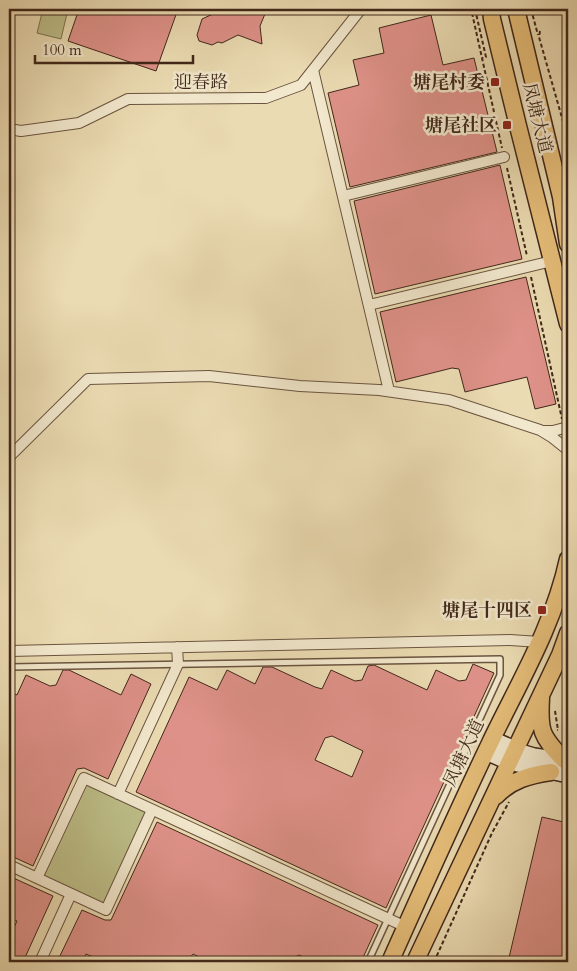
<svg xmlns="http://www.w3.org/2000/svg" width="577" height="971" font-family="Cardo,'Noto Serif SC',serif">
<rect width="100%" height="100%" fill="#ebdbb2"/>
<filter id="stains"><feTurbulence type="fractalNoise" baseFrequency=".004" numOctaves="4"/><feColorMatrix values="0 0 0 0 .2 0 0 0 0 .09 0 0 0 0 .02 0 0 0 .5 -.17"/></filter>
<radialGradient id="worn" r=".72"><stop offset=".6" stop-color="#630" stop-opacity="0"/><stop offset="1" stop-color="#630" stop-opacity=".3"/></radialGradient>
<path fill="#bdbe88" stroke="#7e7251" d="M43,9H68L61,39L37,33Z
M86,784L146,812L104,904L44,876Z"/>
<path fill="#de9188" stroke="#40271a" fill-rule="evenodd" d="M79,9H178L156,71L68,41Z
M217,9H267L260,26L262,44L238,35L222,43L218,42L212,45L199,41L197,35L202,19L215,13Z
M431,15L443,65L474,58L497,152L350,187L328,93L359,85L353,60L384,53L379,28Z
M500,165L522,259L375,294L354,201Z
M526,277L556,404L535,409L527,377L465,392L459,369L452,368L396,382L380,312Z
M473,664L494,673L386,908L136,792L189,677L217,690L227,670L255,684L263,667H272L315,687L322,689L331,670L355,681L362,680L368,666L374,665L427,690L436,670L459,681L466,680ZM332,736L363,751L352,777L315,760L325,738Z
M63,670H69L121,695L131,674L151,684L108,779L84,768L77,769L33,866L9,855V691L17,695L26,675L50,686L56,685Z
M542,817L568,823V962H508Z
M157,822L378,925L361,962H315L299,955L293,958L291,962H210L193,954L187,962H105L86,954L82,962H57L82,910L105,920H111Z
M9,876L53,896L23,962H9V938L17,921L9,917Z"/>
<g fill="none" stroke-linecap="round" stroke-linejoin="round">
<defs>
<path id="lane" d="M9,667L500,659V675L368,962"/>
<path id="street" d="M313,70L389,391
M9,129L21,131L79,123L128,99L266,98L301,85L361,9
M343,196L504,157
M369,305L552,261
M543,431H553L568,427
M9,457L88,379L209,376L300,386L379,390L449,400L540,430L553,438L568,450
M9,651L510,640L540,642
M118,794L178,664L177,647
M9,865L106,910L152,810
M37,878L84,778L406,927
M40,962L71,894"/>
<path id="secondary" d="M492,739L524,753L534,756L568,761
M486,752L509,762L568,775"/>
<path id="primary" d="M491,9L492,19L518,126L568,324
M516,9L561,197L568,244
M541,698C539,731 541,736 564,760
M496,796C511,780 530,775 551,772
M390,962C423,888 456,814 491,741C520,681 554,624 568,559
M415,962L560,655L568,633"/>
</defs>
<use href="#lane" stroke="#6b5440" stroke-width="8"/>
<use href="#street" stroke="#6b5440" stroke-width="12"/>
<use href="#secondary" stroke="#40271a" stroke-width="18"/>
<use href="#primary" stroke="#40271a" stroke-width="19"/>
<path stroke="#40271a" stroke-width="2" stroke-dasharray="4 2.5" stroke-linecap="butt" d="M475,9L486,57L482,58
M531,9L538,35
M472,13L502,148
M540,31L539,37L568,139
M507,168L527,256
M531,277L562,419
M555,711L558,730H557
M434,962L492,833L509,802"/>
<use href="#lane" stroke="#f2e8cd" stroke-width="5"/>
<use href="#street" stroke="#f2e8cd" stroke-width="10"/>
<use href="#secondary" stroke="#f2e8cd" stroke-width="15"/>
<use href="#primary" stroke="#e6be79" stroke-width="16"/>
</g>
<g fill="#8f2418" stroke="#f2e8cd" stroke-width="2">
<rect x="490" y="77" width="10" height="10" rx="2.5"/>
<rect x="502" y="120" width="10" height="10" rx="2.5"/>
<rect x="537" y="605" width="10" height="10" rx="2.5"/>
</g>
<g text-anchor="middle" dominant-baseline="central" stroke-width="5" stroke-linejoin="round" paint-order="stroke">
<g font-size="18" fill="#40271a" stroke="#f2e8cd">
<text x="201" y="82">迎春路</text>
<text transform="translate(537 118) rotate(76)">凤塘大道</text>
<text transform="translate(464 753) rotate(-65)">凤塘大道</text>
</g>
<g font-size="18" font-weight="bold" fill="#40271a" stroke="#f2e8cd" text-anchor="end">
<text x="485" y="82">塘尾村委</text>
<text x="497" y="125">塘尾社区</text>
<text x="532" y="610">塘尾十四区</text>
</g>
</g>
<rect width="577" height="971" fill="none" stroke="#ebdbb2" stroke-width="30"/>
<rect x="10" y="10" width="557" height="951" fill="none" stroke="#40271a" stroke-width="2.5"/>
<rect x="15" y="15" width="547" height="941" fill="none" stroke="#40271a"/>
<path d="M35 55v8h158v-8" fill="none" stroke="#40271a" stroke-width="2.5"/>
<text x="42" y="55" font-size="15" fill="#40271a" stroke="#f2e8cd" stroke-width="4" paint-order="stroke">100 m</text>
<rect width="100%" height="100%" filter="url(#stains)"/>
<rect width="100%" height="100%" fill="url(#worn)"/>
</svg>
